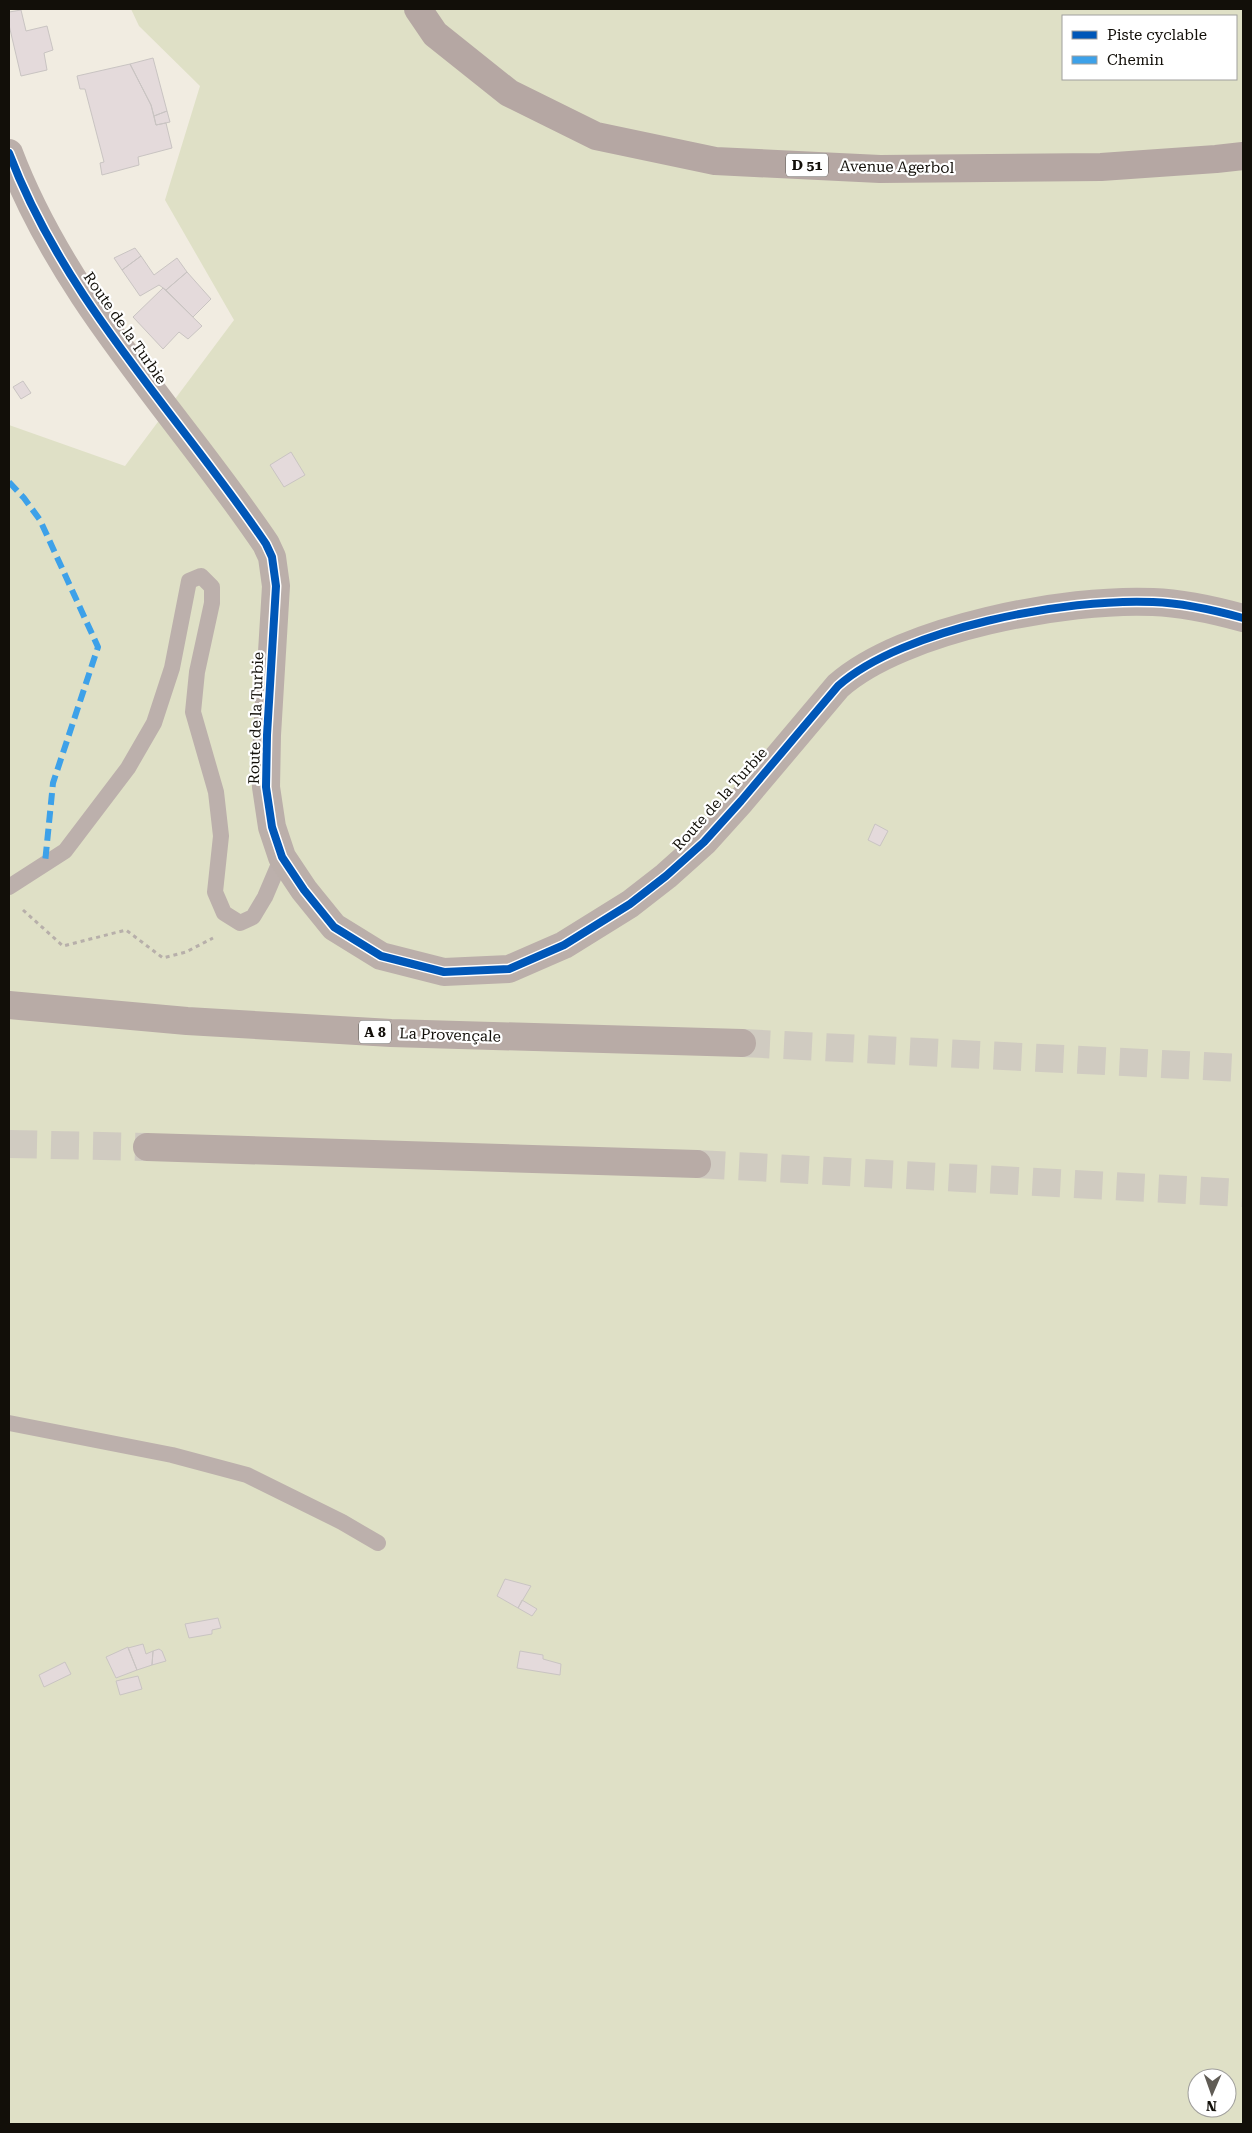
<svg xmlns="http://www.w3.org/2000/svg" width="1252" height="2133" font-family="'Roboto Serif',serif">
<rect width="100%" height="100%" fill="#f1ece1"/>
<path fill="#dfe0c6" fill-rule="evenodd" d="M131,9H1243V2124H9V425L125,466L234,320L165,200L200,86L139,26ZM1063,16H1236V79H1063ZM1197,2078H1227V2108H1197Z"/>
<path fill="#e4dadb" stroke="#c9c4c2" d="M21,10L26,31L47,26L53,50L44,53L47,70L21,76L9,25V12Z
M153,58L167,111L154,116L151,105L130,64Z
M130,64L151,105L156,125L166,123L172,148L138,157L139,165L102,175L100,163L104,162L103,158L85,89H80L77,76Z
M167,111L170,122L156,125L154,116Z
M135,248L141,256L122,270L114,258Z
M141,256L154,275L177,258L187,272L166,290L159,285L140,296L122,270Z
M187,272L211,299L193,317L166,290Z
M163,288L202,326L188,339L179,332L163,349L133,317Z
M23,381L31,393L21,399L13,387Z
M291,452L305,475L284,487L270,465Z
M875,824L888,831L880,846L868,840Z
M505,1579L531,1586L518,1608L497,1596Z
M522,1600L537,1609L532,1616L518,1608Z
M218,1618L221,1628L212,1630V1634L189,1638L185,1624Z
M143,1644L146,1654L153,1651L152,1665L137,1670L128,1648Z
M128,1647L137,1670L116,1678L106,1657Z
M159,1649L162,1651L166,1661L152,1665L153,1651Z
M520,1651L543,1655V1659L561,1664L560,1675L517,1668Z
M65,1662L71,1674L44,1687L39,1675Z
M138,1676L142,1689L120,1695L116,1681Z"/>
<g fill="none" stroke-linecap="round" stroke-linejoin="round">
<path stroke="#d0cbc1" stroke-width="28" stroke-dasharray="28 14" stroke-linecap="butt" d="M742,1043L1243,1068
M9,1144L147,1147
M697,1164L1243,1193"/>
<path stroke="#b7afaa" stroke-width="3" stroke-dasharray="4 4" stroke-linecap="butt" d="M23,910L63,946L126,930L163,958L186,952L213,938"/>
<path stroke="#bcb0ac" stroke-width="16" d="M9,887L65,851L128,768L154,723L172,668L189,581L201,576L212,587V603L197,672L193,712L216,792L221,836L215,892L224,913L240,923L253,917L265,897L282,857
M9,1423L172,1455L247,1475L342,1522L378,1543"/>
<path stroke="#bbafaa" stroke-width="28" d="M9,153C65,301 179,415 266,544L272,557L276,586L267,735L266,787L272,827L282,857L304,890L334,927L381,956L444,972L509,969L564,945L630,904L666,876L704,842L741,801L838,686C903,628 1068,598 1153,602C1183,603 1214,610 1243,618"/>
<path stroke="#b5a7a3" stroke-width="28" d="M418,9L435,34L509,93L596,136L715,161L880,169L1101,167L1216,159L1243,156"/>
<path stroke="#b8aba6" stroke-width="28" d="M9,1005L187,1021L391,1033L742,1043
M147,1147L697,1164"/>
<path stroke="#3da1e9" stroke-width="6" stroke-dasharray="12 6" stroke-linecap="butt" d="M9,482L24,498L40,520L98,647L53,783L45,863"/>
<defs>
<path id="cycleway" d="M9,153C65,301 179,415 266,544L272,557L276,586L267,735L266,787L272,827L282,857L304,890L334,927L381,956L444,972L509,969L564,945L630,904L666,876L704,842L741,801L838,686C903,628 1068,598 1153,602C1183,603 1214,610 1243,618"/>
</defs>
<use href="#cycleway" stroke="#fff" stroke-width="11"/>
<use href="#cycleway" stroke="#0057b8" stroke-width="8"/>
</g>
<g text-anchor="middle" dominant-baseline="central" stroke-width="4.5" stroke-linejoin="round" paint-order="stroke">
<g fill="#fff" stroke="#595753" stroke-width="1">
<rect x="786" y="153.5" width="42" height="23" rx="4"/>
<rect x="359" y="1020.5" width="32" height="23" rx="4"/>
</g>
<g font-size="14" font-weight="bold" fill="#120f09">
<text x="807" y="165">D 51</text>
<text x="375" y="1032">A 8</text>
</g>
<g font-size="15" fill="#120f09" stroke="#fff">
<text transform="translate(897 167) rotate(1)">Avenue Agerbol</text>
<text transform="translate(125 328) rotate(55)">Route de la Turbie</text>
<text transform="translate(256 718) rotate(-88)">Route de la Turbie</text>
<text transform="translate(720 799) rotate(-48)">Route de la Turbie</text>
<text transform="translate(450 1035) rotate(2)">La Provençale</text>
</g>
</g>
<rect width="1252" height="2133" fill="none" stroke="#120f09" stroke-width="20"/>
<rect x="1062" y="15" width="175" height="65" fill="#ffffff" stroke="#a09f9d"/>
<rect x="1072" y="31" width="25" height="8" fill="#0057b8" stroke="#a09f9d"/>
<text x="1107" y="40" font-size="15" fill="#120f09">Piste cyclable</text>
<rect x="1072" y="56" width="25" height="8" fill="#3da1e9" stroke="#a09f9d"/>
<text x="1107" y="65" font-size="15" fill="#120f09">Chemin</text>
<g transform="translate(1212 2093) rotate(182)"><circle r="24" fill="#ffffff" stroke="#a09f9d"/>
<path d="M0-4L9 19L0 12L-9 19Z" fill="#605c55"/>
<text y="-8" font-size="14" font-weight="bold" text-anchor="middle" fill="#120f09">N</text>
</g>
</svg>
